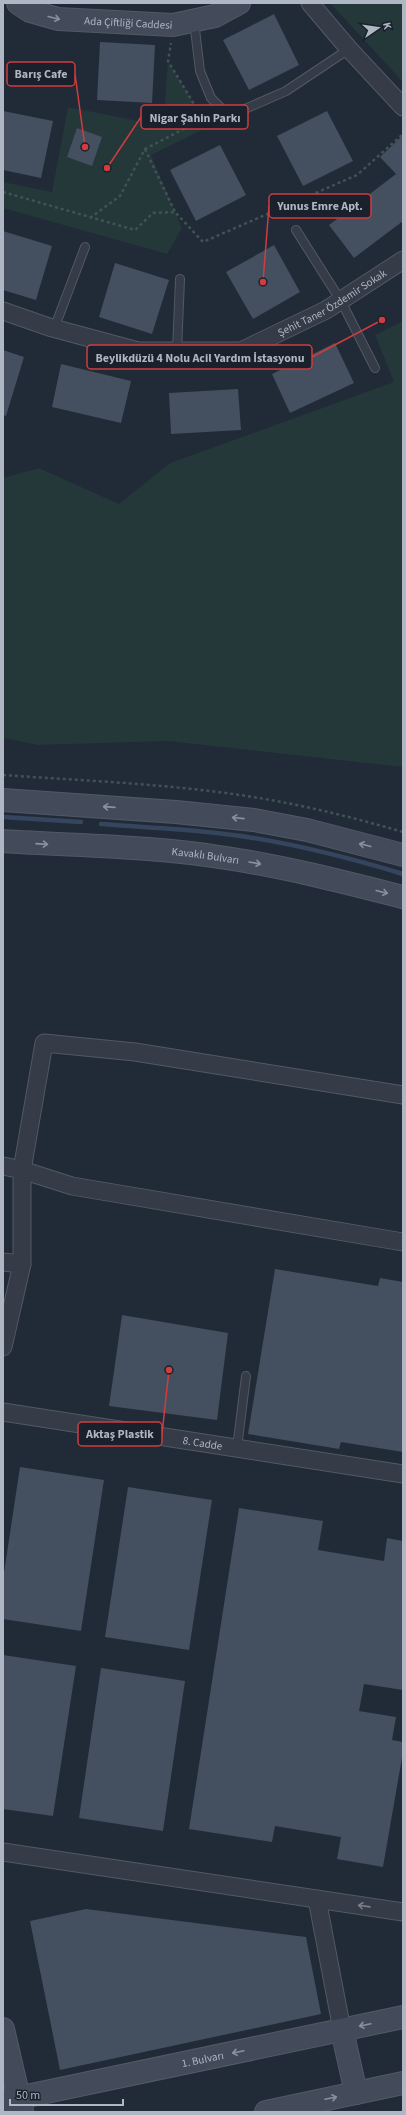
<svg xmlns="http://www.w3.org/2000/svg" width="406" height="2115" font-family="'Source Sans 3',sans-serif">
<rect width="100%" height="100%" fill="#212a37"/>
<path fill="#243739" d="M330,3H403V82Z
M168,61L208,127L151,155L182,228L167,254L3,208V182L52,192L68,107L163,126Z
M403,321V767L168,741L38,745L3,738V478L39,468L119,504L170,463L394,382L375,335Z"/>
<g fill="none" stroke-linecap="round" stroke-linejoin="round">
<path stroke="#35455e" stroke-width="4.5" d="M3,817L81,822
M101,824C137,827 172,828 207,832C273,838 340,855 403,874"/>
</g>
<path fill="#444f5f" d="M274,14L299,65L249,90L223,40Z
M100,42L155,45L152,103L97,100Z
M3,111L53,121L41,178L3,170Z
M327,111L353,161L303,186L277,136Z
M77,128L102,137L92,166L67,157Z
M403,135V221L354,258L329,225L396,174L380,157Z
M220,145L246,195L196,221L170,170Z
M3,231L52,246L36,300L3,290Z
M274,245L300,292L253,319L226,272Z
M115,263L169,280L152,334L99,317Z
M335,343L354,383L290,413L272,374Z
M3,350L24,357L6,416L3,415Z
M61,364L131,381L121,423L52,407Z
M238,389L241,430L171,434L169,393Z
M275,1269L378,1286L380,1278L403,1282V1452L341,1442L339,1449L248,1434Z
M122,1315L228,1333L217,1420L109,1406Z
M20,1467L104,1480L81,1631L3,1619V1579Z
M128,1487L212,1500L189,1650L105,1637Z
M239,1508L323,1521L318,1550L384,1561L387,1538L403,1541V1690L364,1684L359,1711L396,1717L392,1740L403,1742V1752L383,1867L337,1859L341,1837L275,1826L272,1842L189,1829Z
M3,1655L76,1666L53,1816L3,1809Z
M101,1668L185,1681L163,1831L79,1818Z
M86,1909L306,1937L321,2014L60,2070L30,1921Z"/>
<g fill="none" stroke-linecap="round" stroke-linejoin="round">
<defs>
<path id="lane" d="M194,21L200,71L211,98L229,116L286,91L349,49
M296,230L341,301L375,368
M54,329L85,247
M177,351L180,279
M237,1448L246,1376"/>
<g id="street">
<path d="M310,3L349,49L403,107"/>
<path id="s1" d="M3,311L49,327L138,351H241L326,310L403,260"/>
<path d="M3,1166L22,1170L44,1043L135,1052L403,1095"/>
<path d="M3,1262L22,1264"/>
<path d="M3,1347L22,1264V1170L72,1186L403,1242"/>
<path id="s2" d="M3,1412L403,1474"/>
<path d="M3,1852L403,1912"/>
<path d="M317,1899L342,2030"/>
</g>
<g id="secondary">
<path id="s3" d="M18,3L30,11L58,19L173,25L215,16L239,3"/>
<path d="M3,800L176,812L254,820L307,830L403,855"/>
<path id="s4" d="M3,841C77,846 153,846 226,858C286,867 344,882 403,897"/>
<path d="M3,2029L22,2111"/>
<path d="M342,2030L356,2093"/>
<path id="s5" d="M3,2101L403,2017"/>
<path d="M266,2112L403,2083"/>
</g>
</defs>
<use href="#lane" stroke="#525965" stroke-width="10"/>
<use href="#street" stroke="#525965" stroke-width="19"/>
<use href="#secondary" stroke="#525965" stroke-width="24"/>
<path stroke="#415255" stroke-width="2.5" stroke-dasharray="3 3" stroke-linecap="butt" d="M145,149L175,212
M3,192L135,230L153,213L175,212L203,242L357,175L403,134
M90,218L120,196L145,149L203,119L168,61L171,43
M3,775C88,781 175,784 259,798C308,806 355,818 403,832"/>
<use href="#lane" stroke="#353c48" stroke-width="8"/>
<use href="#street" stroke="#353c48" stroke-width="17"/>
<use href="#secondary" stroke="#434b5a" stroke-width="22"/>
</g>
<defs><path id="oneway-shaft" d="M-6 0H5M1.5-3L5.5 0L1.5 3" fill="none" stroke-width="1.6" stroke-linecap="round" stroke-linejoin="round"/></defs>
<g stroke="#89919f">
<use href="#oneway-shaft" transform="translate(54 18) rotate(14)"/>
<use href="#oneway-shaft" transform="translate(109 807) rotate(-176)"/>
<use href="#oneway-shaft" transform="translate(238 818) rotate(-174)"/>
<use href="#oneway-shaft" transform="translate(42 844) rotate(4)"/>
<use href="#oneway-shaft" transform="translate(365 845) rotate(-166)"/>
<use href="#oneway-shaft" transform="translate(255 863) rotate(10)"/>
<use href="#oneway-shaft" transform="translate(382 892) rotate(14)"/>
<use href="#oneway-shaft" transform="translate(365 2025) rotate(168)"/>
<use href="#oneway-shaft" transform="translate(238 2052) rotate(168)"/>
<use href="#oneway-shaft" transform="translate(331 2098) rotate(-12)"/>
</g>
<use stroke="#787f8c" href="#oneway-shaft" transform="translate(364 1906) rotate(-172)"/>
<g text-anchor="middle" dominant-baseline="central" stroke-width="4" stroke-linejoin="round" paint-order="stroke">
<g font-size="11" fill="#afb6c4" stroke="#1a212c">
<text stroke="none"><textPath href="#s3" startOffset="114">Ada Çiftliği Caddesi</textPath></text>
<text stroke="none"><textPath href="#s1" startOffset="347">Şehit Taner Özdemir Sokak</textPath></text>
<text stroke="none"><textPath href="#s4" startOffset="203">Kavaklı Bulvarı</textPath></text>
<text stroke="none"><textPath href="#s2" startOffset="202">8. Cadde</textPath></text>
<text stroke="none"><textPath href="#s5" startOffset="204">1. Bulvarı</textPath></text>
</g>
</g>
<path fill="none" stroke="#d03d3f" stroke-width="1.5" d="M85 147L75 74M107 168L141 117M263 282L269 206M382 320L312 357M169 1370L162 1434"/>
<g fill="#d03d3f" stroke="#1a212c" stroke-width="1.5">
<circle cx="85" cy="147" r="4"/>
<circle cx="107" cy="168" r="4"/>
<circle cx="263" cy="282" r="4"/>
<circle cx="382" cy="320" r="4"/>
<circle cx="169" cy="1370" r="4"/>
</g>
<g fill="#1a212c" stroke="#d03d3f" stroke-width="1.5">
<rect x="7" y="62" width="68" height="24" rx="4"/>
<rect x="141" y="105" width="107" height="24" rx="4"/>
<rect x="269" y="194" width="102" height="24" rx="4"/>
<rect x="87" y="345" width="225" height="24" rx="4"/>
<rect x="78" y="1422" width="84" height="24" rx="4"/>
</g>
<g font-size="12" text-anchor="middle" font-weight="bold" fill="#afb6c4">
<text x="41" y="78">Barış Cafe</text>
<text x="195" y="122">Nigar Şahin Parkı</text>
<text x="320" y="210">Yunus Emre Apt.</text>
<text x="200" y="362">Beylikdüzü 4 Nolu Acil Yardım İstasyonu</text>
<text x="120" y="1438">Aktaş Plastik</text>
</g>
<rect width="406" height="2115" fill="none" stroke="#afb6c4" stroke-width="8"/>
<g transform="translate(378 28) rotate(77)" stroke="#1a212c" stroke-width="3" paint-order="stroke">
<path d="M0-3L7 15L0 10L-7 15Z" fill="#afb6c4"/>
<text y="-6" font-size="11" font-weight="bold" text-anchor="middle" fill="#afb6c4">K</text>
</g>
<path d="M10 2099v6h113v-6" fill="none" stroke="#afb6c4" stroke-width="2"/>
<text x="16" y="2099" font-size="12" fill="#afb6c4" stroke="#1a212c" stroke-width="3" paint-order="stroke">50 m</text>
</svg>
